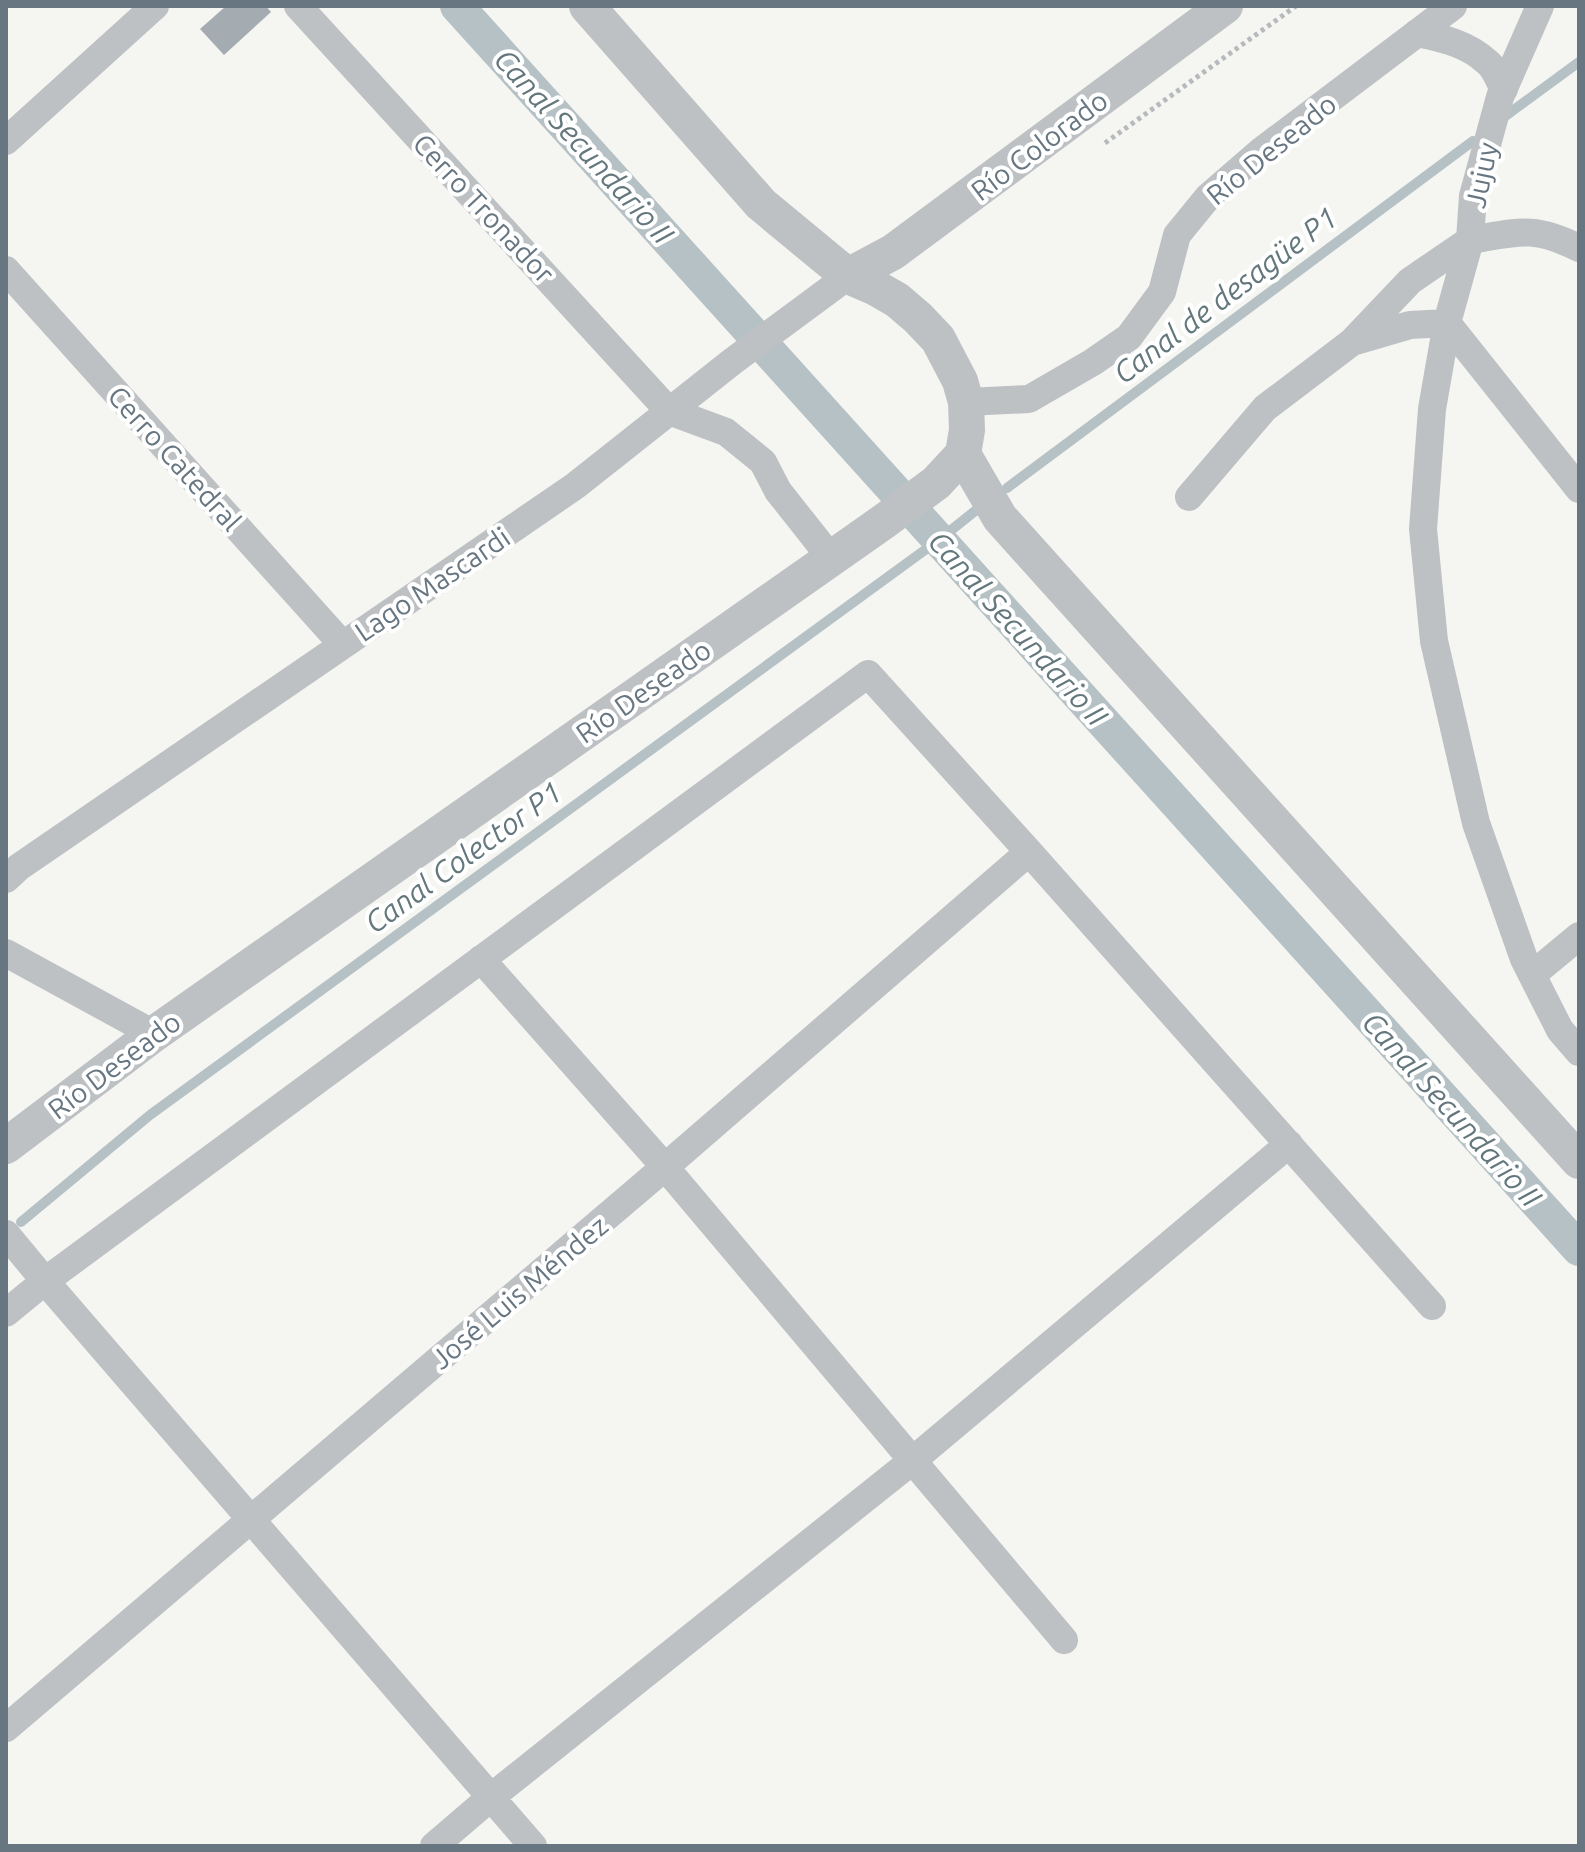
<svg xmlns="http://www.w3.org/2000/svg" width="1585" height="1852" font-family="Ubuntu,sans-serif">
<rect width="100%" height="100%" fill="#f5f5f2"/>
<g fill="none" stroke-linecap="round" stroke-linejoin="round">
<path stroke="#b5c1c4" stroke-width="10" d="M1504,117L1579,62
M1007,488L1473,141
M21,1222L150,1115L940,539L975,511"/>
<path stroke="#b5c1c4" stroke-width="34" d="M457,6L1579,1249"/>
</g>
<path fill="#a5acb1" d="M226,6H266L271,12L224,55L200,29Z"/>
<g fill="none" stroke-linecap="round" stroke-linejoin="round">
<path stroke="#b7babc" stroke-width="5" stroke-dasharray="4 4" stroke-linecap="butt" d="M1105,143L1296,6"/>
<path stroke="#bdc1c4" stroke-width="28" d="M298,6L669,411L726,432L763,462L778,491L831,558
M1540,6L1500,97L1473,196L1470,240C1518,232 1533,225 1579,248
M1417,33C1442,38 1468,44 1487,62C1495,68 1499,81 1504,89
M6,141L155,6
M6,270L343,645
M1352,342L1410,281L1470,240L1447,323L1432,409L1423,529L1434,641L1476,823L1524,959L1560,1030L1579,1052
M966,402L1029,399L1093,362L1129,337L1162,292L1177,235L1208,197L1260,152L1453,6
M1189,497L1265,408L1352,342L1410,325L1447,323L1579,489
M6,879L19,867L575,486L733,361L848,276
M6,953L154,1034
M481,959L665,1167L1064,1640
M1532,975L1579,936
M6,1234L45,1281L533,1846
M6,1313L45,1281L868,674L1029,852L1432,1306
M6,1728L665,1167L1029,852
M434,1846L490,1798L912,1461L1289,1144"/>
<path stroke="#bdc1c4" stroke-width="36" d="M587,6L761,204L848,276L876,288L897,300L918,318L938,339L960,381L966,402L967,430L963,454L1000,518L1579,1161
M848,276L893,252L1225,6
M6,1146L154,1034L883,522L936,483L963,454"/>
</g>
<g text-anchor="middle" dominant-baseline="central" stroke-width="8" stroke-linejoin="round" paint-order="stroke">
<g font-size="28" fill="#677681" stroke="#fff">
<text transform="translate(1039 145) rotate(-37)">Río Colorado</text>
<text transform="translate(1271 149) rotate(-39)">Río Deseado</text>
<text transform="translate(1481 175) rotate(-78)">Jujuy</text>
<text transform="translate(484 208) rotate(47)">Cerro Tronador</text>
<text transform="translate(175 458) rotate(48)">Cerro Catedral</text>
<text transform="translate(432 584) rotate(-34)">Lago Mascardi</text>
<text transform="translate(643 691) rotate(-35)">Río Deseado</text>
<text transform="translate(114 1065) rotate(-37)">Río Deseado</text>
<text transform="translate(519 1292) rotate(-40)">José Luis Méndez</text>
</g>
<g font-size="30" font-style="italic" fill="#63777d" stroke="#fff">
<text transform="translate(584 146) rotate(48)">Canal Secundario II</text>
<text transform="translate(1225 295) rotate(-37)">Canal de desagüe P1</text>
<text transform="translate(1018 628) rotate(48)">Canal Secundario II</text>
<text transform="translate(463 857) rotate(-36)">Canal Colector P1</text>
<text transform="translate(1452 1109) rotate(48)">Canal Secundario II</text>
</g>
</g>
<rect width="1585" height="1852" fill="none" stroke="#677681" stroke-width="16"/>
</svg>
